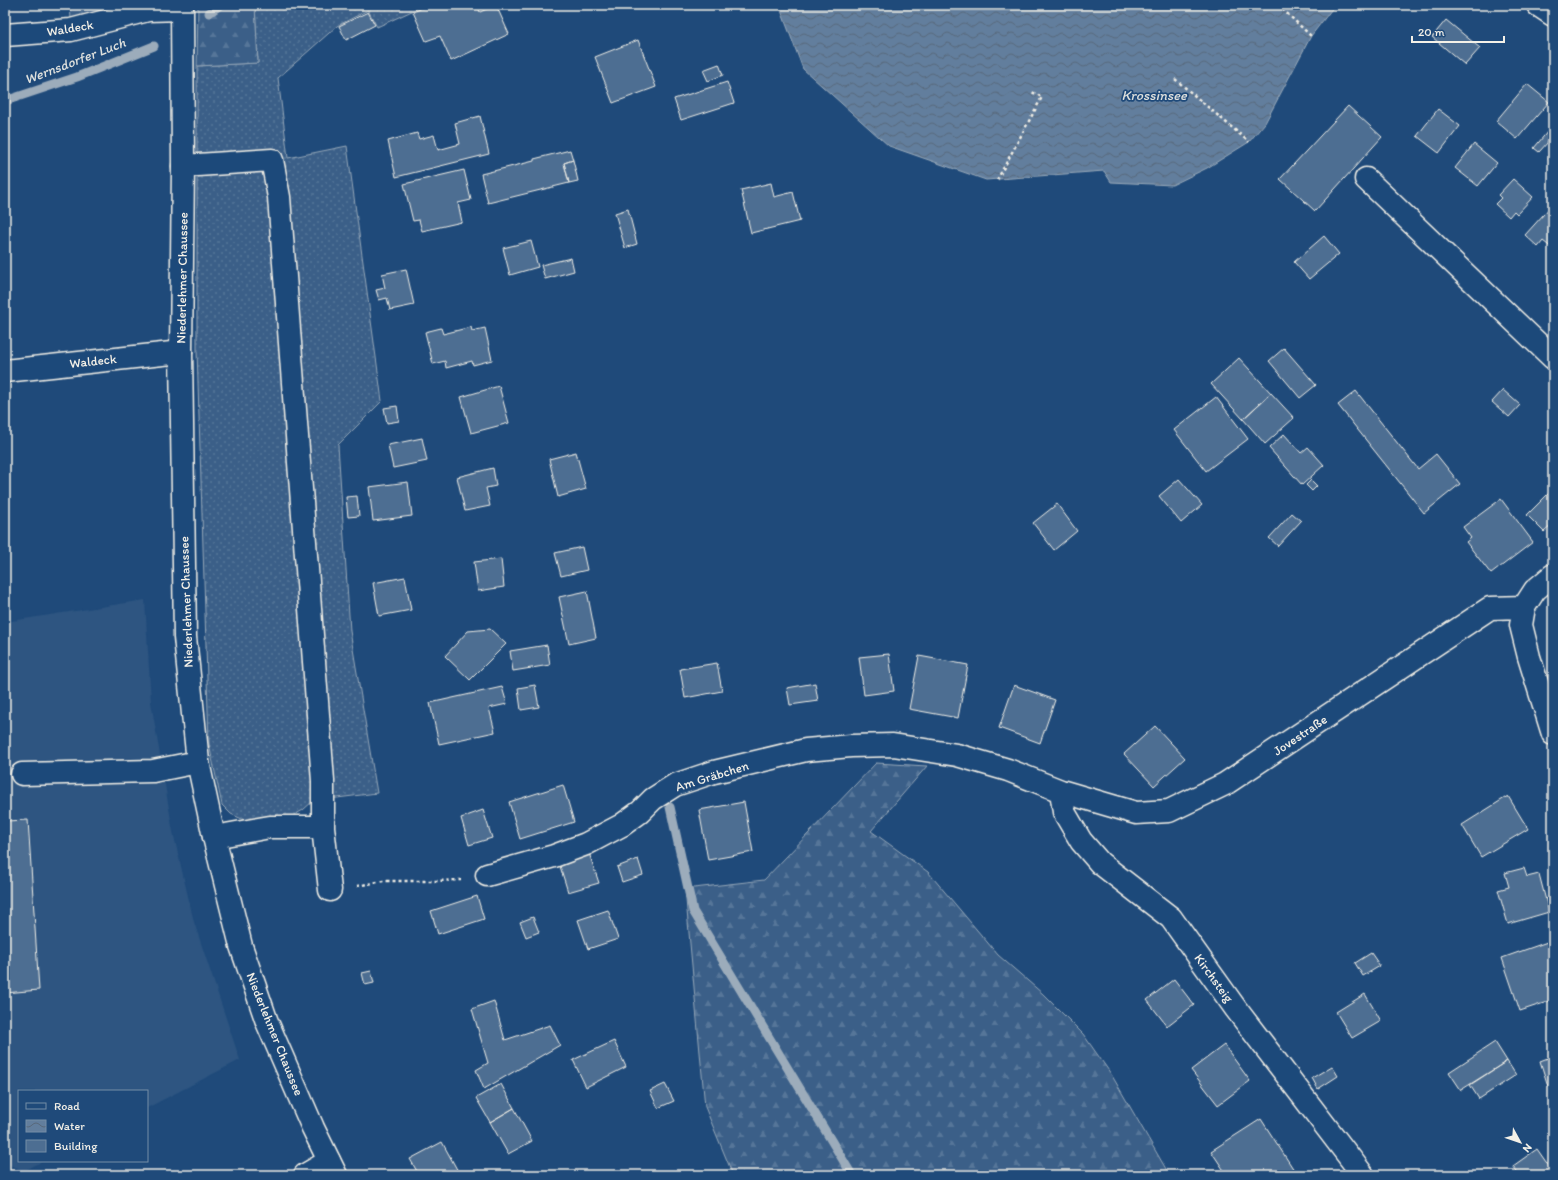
<svg xmlns="http://www.w3.org/2000/svg" width="1558" height="1180" font-family="Itim,sans-serif">
<defs>
<pattern id="grass-dots" width="8" height="8" patternUnits="userSpaceOnUse"><rect width="8" height="8" fill="#3a5f88"/><path d="M2 2h.1M6 6h.1" fill="none" stroke="#577699" stroke-width="1.8" stroke-linecap="round"/></pattern>
<pattern id="forest-firs" width="22" height="20" patternUnits="userSpaceOnUse"><rect width="22" height="20" fill="#3a5f88"/><path d="M5 1l3.5 6h-7zM16 11l3.5 6h-7z" fill="#577699"/></pattern>
<pattern id="water-waves" width="16" height="10" patternUnits="userSpaceOnUse"><rect width="16" height="10" fill="#627e9d"/><path d="M0 5q4-4 8 0t8 0" fill="none" stroke="#58687a"/></pattern>
</defs>
<rect width="100%" height="100%" fill="#1f4a7a"/>
<filter id="ink" filterUnits="userSpaceOnUse"><feTurbulence type="fractalNoise" baseFrequency=".025" numOctaves="2"/><feDisplacementMap in="SourceGraphic" scale="8" xChannelSelector="R" yChannelSelector="G"/><feConvolveMatrix kernelMatrix="1 2 1 2 8 2 1 2 1" color-interpolation-filters="sRGB"/></filter>
<g filter="url(#ink)">
<path fill="#2d5581" d="M145,600L151,702L173,832L194,922L240,1060L147,1108V1091H19V1161H43L24,1171L5,1163V622Z"/>
<path fill="url(#grass-dots)" stroke="#97a8b8" d="M255,5H425L377,27L368,10L337,26L278,78L288,158L347,146L382,401L338,445L350,631L377,793L313,801L303,810L289,818L267,820H244L231,814L222,805L209,744L197,350V66L258,63Z"/>
<path fill="url(#forest-firs)" stroke="#97a8b8" d="M70,5H122L71,19Z
M198,5H255L258,63L197,66Z
M876,763L927,766L871,831L928,872L998,955L1043,994L1083,1034L1111,1074L1166,1169L1168,1175H733L705,1107L685,889L764,880Z"/>
<path fill="url(#water-waves)" stroke="#9cacbb" d="M779,5H1335L1311,36L1265,123L1249,142L1207,168L1172,185L1111,182L1104,171L986,180L889,146L803,69Z"/>
<g fill="none" stroke-linecap="round" stroke-linejoin="round">
<path stroke="#9cacbb" stroke-width="9" d="M209,13L220,5
M5,101L77,77L154,46
M670,807L693,911L852,1175"/>
</g>
<path fill="#4d6e92" stroke="#f4f1e8" d="M430,5H477L480,12L496,5L509,34L451,61L440,36L426,41L413,12Z
M368,12L375,25L346,40L339,26Z
M1446,20L1480,48L1465,65L1432,37Z
M638,40L656,87L613,103L595,57Z
M719,64L723,75L708,81L703,70Z
M727,82L734,103L681,120L674,99Z
M1527,84L1549,102L1517,139L1496,121Z
M1348,106L1382,137L1315,211L1280,179Z
M1438,109L1460,126L1439,153L1417,136Z
M480,116L489,154L396,177L388,141L417,133L419,139L434,135L438,150L460,144L455,123Z
M1553,125V144L1549,141L1539,152L1534,148Z
M1474,144L1497,163L1478,186L1455,168Z
M570,150L573,160L564,163L569,183L488,203L481,174L534,161V159Z
M1553,154V164L1548,159Z
M573,160L578,181L569,183L564,163Z
M464,170L471,200L458,203L462,222L422,231L419,220L413,221L404,184Z
M1513,179L1533,197L1517,214L1514,211L1509,217L1495,204L1501,198L1498,195Z
M771,183L774,197L793,192L800,221L751,233L741,190Z
M1553,204V249L1543,241L1538,247L1525,235Z
M628,209L637,244L625,248L615,213Z
M1324,236L1339,254L1309,279L1294,262Z
M531,241L538,267L510,275L503,248Z
M571,258L574,271L545,279L541,265Z
M406,269L414,305L390,310L387,298L379,300L376,290L385,288L382,274Z
M471,327L472,331L485,328L492,360L473,365L472,361L446,368L445,361L433,364L425,332L441,328L443,334Z
M1284,348L1316,385L1300,398L1269,361Z
M1239,358L1271,393L1243,419L1211,384Z
M499,386L509,423L471,433L461,397Z
M1503,390L1520,405L1509,417L1492,402Z
M1356,391L1418,469L1436,454L1460,484L1424,513L1338,405Z
M1271,393L1294,418L1265,444L1243,419Z
M1216,397L1248,439L1206,471L1174,430Z
M397,406L399,421L387,423L384,408Z
M1284,434L1301,453L1308,447L1324,465L1302,485L1269,448Z
M422,438L427,461L393,468L388,445Z
M576,452L586,489L558,497L549,459Z
M493,468L496,486L486,488L490,506L465,511L457,477Z
M1179,479L1202,505L1181,523L1159,496Z
M1311,480L1317,486L1312,491L1306,485Z
M408,482L412,516L373,521L369,487Z
M1552,490L1553,524L1544,532L1527,515Z
M357,496L359,516L348,517L346,497Z
M1501,499L1533,542L1491,574L1466,542L1471,538L1463,527Z
M1057,504L1077,531L1054,550L1033,523Z
M1292,513L1301,521L1278,546L1269,538Z
M582,547L587,570L561,576L555,553Z
M501,559L504,587L478,591L474,562Z
M405,577L411,610L379,616L373,583Z
M587,591L596,638L569,644L559,597Z
M490,629L506,644L470,680L445,656L468,631Z
M547,645L550,665L513,671L510,651Z
M889,654L894,691L864,695L859,657Z
M919,656L968,665L958,718L909,709Z
M717,663L722,691L685,698L680,669Z
M815,683L818,701L790,705L787,688Z
M535,685L539,707L521,710L518,688Z
M1014,685L1055,700L1040,743L999,728Z
M502,687L507,704L489,708L495,732L439,744L430,703Z
M1155,726L1185,758L1154,786L1124,754Z
M563,785L574,822L520,839L509,802Z
M1508,796L1528,829L1481,857L1462,825Z
M744,802L753,852L708,860L699,810Z
M483,810L492,838L469,845L461,818Z
M28,820L39,990L5,993V821Z
M589,853L599,883L568,892L559,863Z
M638,859L643,875L622,882L617,867Z
M1524,868L1527,877L1539,874L1549,912L1508,924L1498,890L1509,887L1505,873Z
M477,896L484,919L438,934L431,911Z
M608,910L618,939L588,949L578,920Z
M533,917L539,932L526,937L520,922Z
M1553,940V1000L1520,1011L1502,958Z
M1371,953L1380,966L1363,976L1355,963Z
M371,971L374,983L365,985L362,973Z
M1174,979L1194,1005L1167,1026L1147,1000Z
M1365,994L1381,1021L1352,1038L1336,1012Z
M494,1001L505,1040L550,1025L560,1045L484,1089L476,1070L488,1063L472,1009Z
M614,1041L626,1067L586,1087L573,1060Z
M1495,1042L1507,1061L1461,1090L1449,1072Z
M1224,1045L1250,1081L1218,1105L1191,1070Z
M1553,1056V1084L1548,1086L1540,1061Z
M1507,1061L1516,1075L1479,1099L1470,1085Z
M1332,1066L1338,1076L1318,1089L1312,1078Z
M501,1084L514,1108L490,1122L476,1098Z
M665,1084L674,1101L658,1108L650,1091Z
M514,1108L532,1141L508,1154L490,1122Z
M1261,1119L1294,1170L1287,1175H1227L1211,1151Z
M442,1142L460,1175H419L410,1159Z
M1537,1149L1553,1172V1175H1520L1513,1166Z"/>
<g fill="none" stroke-linecap="round" stroke-linejoin="round">
<defs>
<path id="minor" d="M1538,5L1553,15
M5,35L71,30L148,10L182,9
M183,166L272,160L279,197L323,781V827L330,890
M1366,179L1553,358
M5,371L181,352
M1553,575L1535,590L1524,607L1521,625L1529,657L1553,734
M22,774L153,771L198,762
M1061,791L1064,812L1081,841L1100,863L1171,918L1236,1009L1363,1175
M214,837L270,827H323
M487,875L554,856L586,844L622,825L640,812L653,799L675,785L714,772L806,750L851,746L893,745L957,755L1008,770L1061,791L1136,813L1169,811L1225,784L1490,608L1524,607
M305,1175L329,1161"/>
<path id="major" d="M182,5L183,166L181,352L185,637L198,762L214,837L241,946L267,1022L313,1128L336,1175"/>
</defs>
<use href="#minor" stroke="#f4f1e8" stroke-width="25"/>
<use href="#major" stroke="#f4f1e8" stroke-width="25"/>
<path stroke="#f4f1e8" stroke-width="2.5" stroke-dasharray="3 3" stroke-linecap="butt" d="M1278,5L1311,36
M1175,79L1249,142
M997,180L1042,97L1032,92
M357,886L383,881H435L461,880"/>
<use href="#minor" stroke="#1f4a7a" stroke-width="22"/>
<use href="#major" stroke="#1f4a7a" stroke-width="22"/>
</g>
</g>
<g text-anchor="middle" dominant-baseline="central" stroke-width="3.5" stroke-linejoin="round" paint-order="stroke">
<g font-size="13" fill="#f4f1e8" stroke="#1f4a7a">
<text transform="translate(70 28) rotate(-9)">Waldeck</text>
<text transform="translate(182 278) rotate(-89)">Niederlehmer Chaussee</text>
<text transform="translate(93 361) rotate(-6)">Waldeck</text>
<text transform="translate(186 602) rotate(-92)">Niederlehmer Chaussee</text>
<text transform="translate(1300 735) rotate(-34)">Jovestraße</text>
<text transform="translate(712 776) rotate(-17)">Am Gräbchen</text>
<text transform="translate(1214 978) rotate(54)">Kirchsteig</text>
<text transform="translate(275 1034) rotate(68)">Niederlehmer Chaussee</text>
</g>
<g font-size="14" font-style="italic" fill="#dee0dd" stroke="#1f4a7a">
<text transform="translate(75 61) rotate(-21)">Wernsdorfer Luch</text>
<text x="1154" y="95">Krossinsee</text>
</g>
</g>
<rect width="1558" height="1180" fill="none" stroke="#1f4a7a" stroke-width="20"/>
<rect x="10" y="10" width="1538" height="1160" fill="none" stroke="#f4f1e8" stroke-width="1.5" filter="url(#ink)"/>
<rect x="18" y="1090" width="130" height="72" fill="#1f4a7a" stroke="#748da6"/>
<rect x="26" y="1103" width="20" height="6" fill="#1f4a7a" stroke="#748da6"/>
<text x="54" y="1110" font-size="12" fill="#f4f1e8">Road</text>
<rect x="26" y="1120" width="20" height="12" fill="url(#water-waves)" stroke="#748da6"/>
<text x="54" y="1130" font-size="12" fill="#f4f1e8">Water</text>
<rect x="26" y="1140" width="20" height="12" fill="#4d6e92" stroke="#748da6"/>
<text x="54" y="1150" font-size="12" fill="#f4f1e8">Building</text>
<g transform="translate(1520 1142) rotate(130)" stroke="#1f4a7a" stroke-width="3" paint-order="stroke">
<path d="M0-3L7 15L0 10L-7 15Z" fill="#f4f1e8"/>
<text y="-6" font-size="11" font-weight="bold" text-anchor="middle" fill="#f4f1e8">N</text>
</g>
<path d="M1412 36v6h92v-6" fill="none" stroke="#f4f1e8" stroke-width="2"/>
<text x="1418" y="36" font-size="12" fill="#f4f1e8" stroke="#1f4a7a" stroke-width="3" paint-order="stroke">20 m</text>
</svg>
